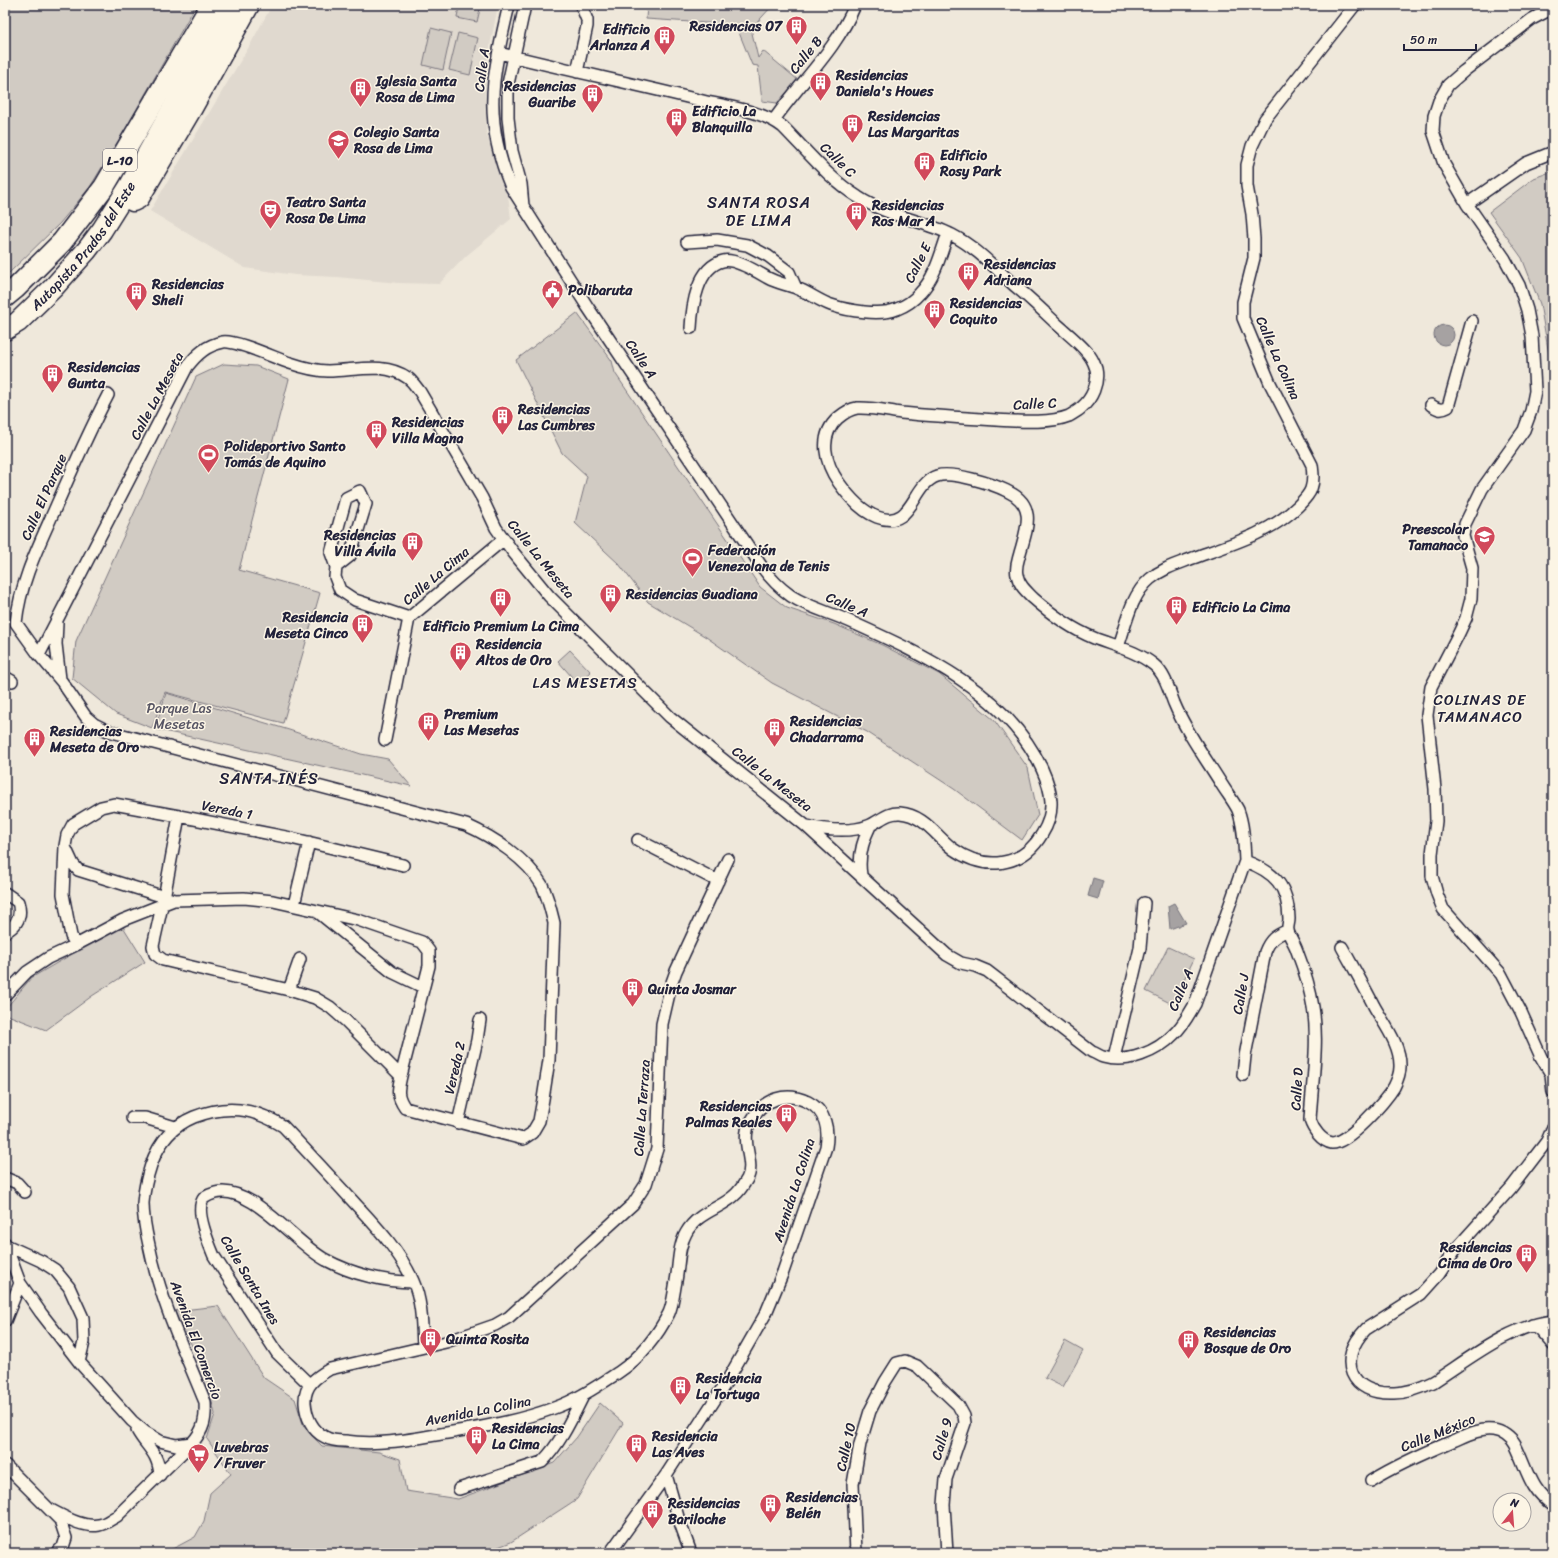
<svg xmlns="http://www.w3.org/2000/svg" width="1558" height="1558" font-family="Sriracha,sans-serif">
<rect width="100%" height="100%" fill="#efe8db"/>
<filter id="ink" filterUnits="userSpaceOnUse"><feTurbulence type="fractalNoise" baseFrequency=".025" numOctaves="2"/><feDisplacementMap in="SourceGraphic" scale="8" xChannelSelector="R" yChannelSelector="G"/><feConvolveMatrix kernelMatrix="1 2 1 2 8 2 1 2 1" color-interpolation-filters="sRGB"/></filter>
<g filter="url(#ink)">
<path fill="#e0d9cf" d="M272,5H498L485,72L486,132L507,187L511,219L466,256L439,284L398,283L337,277L295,275L245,268L150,211L250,45Z"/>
<path fill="#d1cbc3" stroke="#7a767f" d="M5,5H196L126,128L90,187L60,223L5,277Z
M459,5H481L477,22L457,18Z
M647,5H773L751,29L758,58L763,51L798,80L777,103L762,101L758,66L752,65L736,25L646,19Z
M431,28L451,33L443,70L423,65Z
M458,33L478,38L470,75L449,70Z
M1553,171V367L1551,366L1540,304L1522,258L1489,212L1534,178Z
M577,313L612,361L615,373L760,587L787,608L834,624L882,645L939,674L994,720L1028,768L1038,815L1022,840L954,789L867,732L772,683L706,637L648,602L619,564L575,523L587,476L562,453L516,360Z
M224,364L256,366L289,379L239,570L320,593L283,723L165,692L152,728L116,714L72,678L76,641L196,377Z
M570,650L591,672L578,684L558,661Z
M166,693L289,730L361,754L388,759L411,786L155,729Z
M122,925L145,962L92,996L46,1030L5,1014L7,1007L31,978Z
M1168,947L1194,959L1172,1004L1146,991Z
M218,1306L264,1378L295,1399L304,1427L322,1446L379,1452L400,1459L406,1491L458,1499L554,1463L577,1437L600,1403L623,1423L577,1499L511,1542L483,1553L441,1551L440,1553H165L195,1537L204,1521L210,1493L231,1474L207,1439L215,1414L203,1367L174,1311Z
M1065,1341L1083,1351L1063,1387L1045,1378Z"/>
<path fill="#a6a2a2" stroke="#716f79" d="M1434 335a10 10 0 1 1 20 0a10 10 0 1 1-20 0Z
M1093,878L1103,881L1098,899L1088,896Z
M1174,903L1186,923L1170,929L1168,906Z"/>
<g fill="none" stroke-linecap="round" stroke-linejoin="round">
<defs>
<path id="minor" d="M509,5C503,30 497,56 494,81C490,117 497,154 511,187L587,306L762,567C770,578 780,588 791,596C810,608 832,613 851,622C924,655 1007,693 1042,769C1052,791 1056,812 1042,834C1022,868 984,871 953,849C935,835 924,815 900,813C887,812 879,822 868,826C849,833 826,830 807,826
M1553,8L1532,19L1464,71L1448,85L1439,101L1434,116L1433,131L1444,164L1467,204L1505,259L1519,285L1527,310L1532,336L1535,391L1531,411L1524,430L1482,489L1465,524L1463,536L1472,568L1471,599L1466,618L1459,633L1431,687L1427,715L1435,789L1436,821L1432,854V876L1437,894L1443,909L1501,974L1521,1012L1541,1057L1551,1074L1553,1092
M577,72L587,26V20L581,5
M774,120C801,81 837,49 855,5
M1467,204L1526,163L1553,152
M523,206L521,184L512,151L508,118V84L525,5
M687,242L717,240L747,245L768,256L789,272L796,288
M691,328C692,307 697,267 723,261C735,258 757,272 768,278C777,283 786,284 796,288C808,292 819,301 831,305C848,311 881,316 897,309C905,306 914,300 920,293C935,278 941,253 948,233
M108,395C88,433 71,472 54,511C38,547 20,583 16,623L39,655L62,682L86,717L94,724L108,731L466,825C493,837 527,859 542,885C548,897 551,911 554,923L549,1060L543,1099L539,1121L532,1133L523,1139L405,1108C396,1095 398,1090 401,1076L346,1021L330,1007L315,998L289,990L163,960L155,954L153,946L162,906
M1431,405C1437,409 1441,411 1448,407L1472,321
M336,567L350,556L366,504L360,491L346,498L331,553L336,567L335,577L340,590L355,600L409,618
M409,618L504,539
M57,623L56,644L60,679
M1118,647C1126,624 1131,595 1150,579C1163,568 1178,564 1193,558C1229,545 1271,533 1298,506C1303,501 1309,495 1311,489C1314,481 1313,473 1312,465L1270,383L1243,318V302L1254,258V239L1252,214L1247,186V165L1252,146L1265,119L1355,5
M39,655L187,367C197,354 207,345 223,342C236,340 275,358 290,363C302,367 315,371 328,371C355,371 384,361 408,378C413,382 416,387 420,392L482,498L496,528L513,552L549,596L670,717L806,826L947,955L961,963L975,966L987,971L1092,1052C1096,1053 1099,1056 1103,1057C1127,1064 1157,1052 1174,1034C1183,1026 1189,1014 1195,1004L1245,861C1244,844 1244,826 1238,810C1234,802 1227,793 1222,785C1206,759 1186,732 1174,703C1169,690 1165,674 1154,665C1137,651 1114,646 1094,638C1072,629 1051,614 1033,598C1026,591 1019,585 1017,575C1015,567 1018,561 1020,553C1027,528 1037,505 1007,491C993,484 952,471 937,476C912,484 913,531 877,517C861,511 849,497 839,483C825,463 818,436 838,418C844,413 850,409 857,408C872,407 887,411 901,413C933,416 964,418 996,420C1017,421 1049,424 1069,416C1071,415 1079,410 1081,408C1092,399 1099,383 1096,369C1094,362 1090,355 1085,350C1077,341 1067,333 1058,325C1044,312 1030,298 1015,286C995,268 977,248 952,235C922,220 887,216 858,197C829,179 807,151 783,127C763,111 729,107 703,101C635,84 567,70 499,53
M5,677L12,681
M385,740L409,618
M638,840L718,881
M66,849L73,864L78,870L174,900
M1245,861C1275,872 1288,886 1289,919C1289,923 1287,927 1288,931C1290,938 1295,944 1297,951C1304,969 1310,988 1313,1007C1319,1043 1312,1082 1310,1120C1313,1129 1321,1141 1332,1143C1348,1144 1386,1100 1394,1087C1397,1081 1400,1074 1400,1067C1401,1045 1384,1024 1374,1006C1364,986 1353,967 1342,947
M861,875C858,857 862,842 870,826
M5,893L18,902C22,915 18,925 5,932
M164,898L179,816
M294,905L309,842
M319,913L392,972L423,987
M76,945L71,936L63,894L65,846L67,835L73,824L101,807L114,804L179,816L291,838L403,865
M289,990L300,959
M5,995L27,972L48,958L76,945L123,920L174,900L244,898L273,901L358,920L422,942L429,951V966L401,1076
M1114,1058L1140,948L1144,903
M1243,1075L1245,1056L1265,952C1270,939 1275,936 1288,930
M132,1118H145L175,1127
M458,1123L477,1040L480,1020
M1553,1127L1547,1141L1511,1188L1455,1250L1439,1274L1421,1294L1366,1329C1336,1360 1350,1395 1394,1393C1408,1393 1421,1388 1433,1382C1469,1359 1509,1326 1553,1321
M5,1178L17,1183L25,1192
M5,1243L20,1283L41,1313L79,1362L132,1421L145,1432L160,1441L176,1445L192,1443
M6,1245L41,1261L55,1270L69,1287L83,1318L84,1342L79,1362
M5,1321L20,1283
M1532,1325L1539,1329L1553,1345
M309,1384L277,1353L214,1256C209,1244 194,1209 204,1198C207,1196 211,1194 215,1193C251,1183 296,1245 326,1260C352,1274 384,1282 413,1282
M137,1430C147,1448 158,1452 160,1475
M5,1465L60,1520L66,1538L63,1547L56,1553
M666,1475L678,1517L691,1553
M1371,1481C1397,1465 1424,1453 1453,1441C1465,1436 1479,1428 1493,1430C1502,1431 1511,1438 1515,1445C1527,1468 1529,1490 1553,1506
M459,1489L542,1462C561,1443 572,1418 584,1394
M51,1510C65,1517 83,1528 99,1525C106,1524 111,1519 117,1516L192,1443C204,1430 206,1419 205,1402C184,1350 160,1300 149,1245C146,1232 143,1217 143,1203C144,1190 147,1177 151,1165C159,1142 172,1126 194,1117C227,1104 253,1108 283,1126C305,1149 327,1173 349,1197C373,1223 399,1249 413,1281C422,1301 422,1325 423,1347
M610,1553L666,1475L727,1381L766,1313L783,1272L826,1147C829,1130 826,1111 808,1102C786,1091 763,1099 752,1120C750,1123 747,1127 747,1131C743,1146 755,1165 747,1179C744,1184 741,1189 737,1193C722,1209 698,1211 686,1233C678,1247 679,1265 676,1281C674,1291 673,1304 669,1313C658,1335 640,1358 619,1372C599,1385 577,1400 554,1408C519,1421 483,1427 447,1433C412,1439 379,1446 345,1441C338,1441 330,1440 325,1437C312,1431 306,1416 305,1403C304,1385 316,1377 330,1369L446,1342L495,1325L509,1317L633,1204L646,1184L657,1149L662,1024L671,985L676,971L728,859
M856,1553L853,1484L860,1444L870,1411L885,1382L897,1363L905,1361L917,1366L958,1405L964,1416L965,1423L946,1479L944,1505L947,1553"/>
<g id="motorway">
<path d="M133,201L139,198L192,108L249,5"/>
<path d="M5,297L16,288L62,242L104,187L211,5"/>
<path id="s1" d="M5,330L18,322L53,288L87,250L102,230L129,187L230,5"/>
</g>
</defs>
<use href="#minor" stroke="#22223b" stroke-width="14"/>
<use href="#motorway" stroke="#22223b" stroke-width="23"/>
<use href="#minor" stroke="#fcf5e5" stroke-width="11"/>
<use href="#motorway" stroke="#fcf5e5" stroke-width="20"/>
</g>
</g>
<defs>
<symbol id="building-pin" viewBox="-11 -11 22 30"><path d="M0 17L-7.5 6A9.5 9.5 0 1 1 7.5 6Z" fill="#d1495b" stroke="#fcf5e5"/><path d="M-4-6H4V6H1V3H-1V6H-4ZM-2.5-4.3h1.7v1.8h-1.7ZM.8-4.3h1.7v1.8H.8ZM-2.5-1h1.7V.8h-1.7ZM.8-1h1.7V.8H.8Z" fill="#fff"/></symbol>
<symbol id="school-pin" viewBox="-11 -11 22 30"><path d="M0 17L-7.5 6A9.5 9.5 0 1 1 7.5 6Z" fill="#d1495b" stroke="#fcf5e5"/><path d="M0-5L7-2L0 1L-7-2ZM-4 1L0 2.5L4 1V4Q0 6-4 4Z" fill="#fff"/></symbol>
<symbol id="theatre-pin" viewBox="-11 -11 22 30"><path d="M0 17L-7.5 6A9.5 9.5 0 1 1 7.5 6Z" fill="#d1495b" stroke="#fcf5e5"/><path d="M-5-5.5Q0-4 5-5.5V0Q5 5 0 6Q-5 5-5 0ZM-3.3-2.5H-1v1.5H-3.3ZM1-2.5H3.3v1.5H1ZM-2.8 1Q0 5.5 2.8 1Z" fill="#fff"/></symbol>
<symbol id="civic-pin" viewBox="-11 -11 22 30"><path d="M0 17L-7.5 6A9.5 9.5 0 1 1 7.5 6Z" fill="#d1495b" stroke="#fcf5e5"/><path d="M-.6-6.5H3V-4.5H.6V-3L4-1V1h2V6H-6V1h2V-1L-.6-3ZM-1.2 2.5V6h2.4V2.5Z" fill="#fff"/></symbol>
<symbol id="stadium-pin" viewBox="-11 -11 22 30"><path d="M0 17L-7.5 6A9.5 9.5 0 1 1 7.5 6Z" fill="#d1495b" stroke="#fcf5e5"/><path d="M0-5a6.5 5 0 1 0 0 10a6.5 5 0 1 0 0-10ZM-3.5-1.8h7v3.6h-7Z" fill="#fff"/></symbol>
<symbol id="supermarket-pin" viewBox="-11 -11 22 30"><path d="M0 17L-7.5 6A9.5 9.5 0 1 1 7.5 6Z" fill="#d1495b" stroke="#fcf5e5"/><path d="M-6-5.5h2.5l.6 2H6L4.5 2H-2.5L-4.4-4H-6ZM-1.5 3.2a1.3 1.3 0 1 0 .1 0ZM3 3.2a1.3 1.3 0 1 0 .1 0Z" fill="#fff"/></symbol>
</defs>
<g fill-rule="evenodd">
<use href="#building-pin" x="784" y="14" width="25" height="34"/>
<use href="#building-pin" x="652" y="24" width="25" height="34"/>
<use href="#building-pin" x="808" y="70" width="25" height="34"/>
<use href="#building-pin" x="348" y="76" width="25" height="34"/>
<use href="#building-pin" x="580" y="82" width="25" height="34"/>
<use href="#building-pin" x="664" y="106" width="25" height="34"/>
<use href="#building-pin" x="840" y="112" width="25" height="34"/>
<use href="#school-pin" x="326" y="128" width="25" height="34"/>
<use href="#building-pin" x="912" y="150" width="25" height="34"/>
<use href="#theatre-pin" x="258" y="198" width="25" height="34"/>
<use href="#building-pin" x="844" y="200" width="25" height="34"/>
<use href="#building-pin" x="956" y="260" width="25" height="34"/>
<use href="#civic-pin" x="540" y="278" width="25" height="34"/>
<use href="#building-pin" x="124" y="280" width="25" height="34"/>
<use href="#building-pin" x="922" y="298" width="25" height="34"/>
<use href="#building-pin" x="40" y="362" width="25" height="34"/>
<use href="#building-pin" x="490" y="404" width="25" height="34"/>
<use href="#building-pin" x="364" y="418" width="25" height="34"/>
<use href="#stadium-pin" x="196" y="442" width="25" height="34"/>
<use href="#school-pin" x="1472" y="524" width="25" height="34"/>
<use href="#building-pin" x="400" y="530" width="25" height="34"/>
<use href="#stadium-pin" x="680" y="546" width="25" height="34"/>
<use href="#building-pin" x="598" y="582" width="25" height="34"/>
<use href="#building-pin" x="488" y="586" width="25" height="34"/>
<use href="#building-pin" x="1164" y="594" width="25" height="34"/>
<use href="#building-pin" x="350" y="612" width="25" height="34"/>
<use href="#building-pin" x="448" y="640" width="25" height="34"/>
<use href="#building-pin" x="416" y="710" width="25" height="34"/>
<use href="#building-pin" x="762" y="716" width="25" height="34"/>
<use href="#building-pin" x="22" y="726" width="25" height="34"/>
<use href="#building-pin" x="620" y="976" width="25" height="34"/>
<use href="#building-pin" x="774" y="1102" width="25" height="34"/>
<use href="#building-pin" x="1514" y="1242" width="25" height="34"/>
<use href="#building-pin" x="418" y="1326" width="25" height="34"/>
<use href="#building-pin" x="1176" y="1328" width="25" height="34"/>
<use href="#building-pin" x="668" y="1374" width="25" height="34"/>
<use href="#building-pin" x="464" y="1424" width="25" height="34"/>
<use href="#building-pin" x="624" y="1432" width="25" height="34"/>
<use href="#supermarket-pin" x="186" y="1442" width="25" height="34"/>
<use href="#building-pin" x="758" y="1492" width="25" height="34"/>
<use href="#building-pin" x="640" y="1498" width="25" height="34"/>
</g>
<g text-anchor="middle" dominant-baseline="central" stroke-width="3" stroke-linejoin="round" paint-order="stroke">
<rect fill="#fcf5e5" stroke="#63616e" stroke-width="1" x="103" y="149" width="34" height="22" rx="3"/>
<g font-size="13" font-weight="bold" fill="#22223b">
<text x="120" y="160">L-10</text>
</g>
<g font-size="14" font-weight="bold" fill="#22223b" stroke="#fcf5e5" text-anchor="start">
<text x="782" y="26" text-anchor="end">Residencias 07</text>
<text x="650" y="29" text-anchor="end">Edificio<tspan x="650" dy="16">Arlanza A</tspan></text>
<text x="836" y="75">Residencias<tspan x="836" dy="16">Daniela's Houes</tspan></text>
<text x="376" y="81">Iglesia Santa<tspan x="376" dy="16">Rosa de Lima</tspan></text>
<text x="576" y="86" text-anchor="end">Residencias<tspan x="576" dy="16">Guaribe</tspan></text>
<text x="692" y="111">Edificio La<tspan x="692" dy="16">Blanquilla</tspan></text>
<text x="868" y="116">Residencias<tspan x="868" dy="16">Las Margaritas</tspan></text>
<text x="354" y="132">Colegio Santa<tspan x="354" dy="16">Rosa de Lima</tspan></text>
<text x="940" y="155">Edificio<tspan x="940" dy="16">Rosy Park</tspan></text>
<text x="286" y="202">Teatro Santa<tspan x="286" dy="16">Rosa De Lima</tspan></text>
<text x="872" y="205">Residencias<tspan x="872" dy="16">Ros Mar A</tspan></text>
<text x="984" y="264">Residencias<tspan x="984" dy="16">Adriana</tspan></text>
<text x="152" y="284">Residencias<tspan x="152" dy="16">Sheli</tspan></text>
<text x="568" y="290">Polibaruta</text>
<text x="950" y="303">Residencias<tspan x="950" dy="16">Coquito</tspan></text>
<text x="68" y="367">Residencias<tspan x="68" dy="16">Gunta</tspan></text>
<text x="518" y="409">Residencias<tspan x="518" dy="16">Las Cumbres</tspan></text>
<text x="392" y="422">Residencias<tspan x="392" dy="16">Villa Magna</tspan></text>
<text x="224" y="446">Polideportivo Santo<tspan x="224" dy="16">Tomás de Aquino</tspan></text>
<text x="1468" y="529" text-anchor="end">Preescolar<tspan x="1468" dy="16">Tamanaco</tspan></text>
<text x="396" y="535" text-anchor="end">Residencias<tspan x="396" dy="16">Villa Ávila</tspan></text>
<text x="708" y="550">Federación<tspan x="708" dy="16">Venezolana de Tenis</tspan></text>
<text x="626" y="594">Residencias Guadiana</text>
<text x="1192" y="607">Edificio La Cima</text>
<text x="348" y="617" text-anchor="end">Residencia<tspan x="348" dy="16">Meseta Cinco</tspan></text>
<text x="501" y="626" text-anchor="middle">Edificio Premium La Cima</text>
<text x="476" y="644">Residencia<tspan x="476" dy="16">Altos de Oro</tspan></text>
<text x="444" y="714">Premium<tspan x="444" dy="16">Las Mesetas</tspan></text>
<text x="790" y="721">Residencias<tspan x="790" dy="16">Chadarrama</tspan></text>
<text x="50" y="731">Residencias<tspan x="50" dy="16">Meseta de Oro</tspan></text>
<text x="648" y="989">Quinta Josmar</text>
<text x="772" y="1106" text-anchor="end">Residencias<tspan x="772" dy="16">Palmas Reales</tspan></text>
<text x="1512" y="1247" text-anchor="end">Residencias<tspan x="1512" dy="16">Cima de Oro</tspan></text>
<text x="1204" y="1332">Residencias<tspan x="1204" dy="16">Bosque de Oro</tspan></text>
<text x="446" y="1339">Quinta Rosita</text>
<text x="696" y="1378">Residencia<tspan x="696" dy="16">La Tortuga</tspan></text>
<text x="492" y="1428">Residencias<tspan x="492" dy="16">La Cima</tspan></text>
<text x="652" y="1436">Residencia<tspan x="652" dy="16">Las Aves</tspan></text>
<text x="214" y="1447">Luvebras<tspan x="214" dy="16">/ Fruver</tspan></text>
<text x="786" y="1497">Residencias<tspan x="786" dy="16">Belén</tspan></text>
<text x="668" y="1503">Residencias<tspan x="668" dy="16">Bariloche</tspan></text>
</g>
<g font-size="14" fill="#22223b" stroke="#fcf5e5">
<text transform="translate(806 55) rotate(-51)">Calle B</text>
<text transform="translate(482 70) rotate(-83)">Calle A</text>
<text transform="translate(838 160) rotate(44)">Calle C</text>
<text stroke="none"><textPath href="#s1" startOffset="116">Autopista Prados del Este</textPath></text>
<text transform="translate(918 263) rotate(-63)">Calle E</text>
<text transform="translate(1278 358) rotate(66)">Calle La Colina</text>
<text transform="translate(641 359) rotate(56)">Calle A</text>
<text transform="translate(157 396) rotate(-62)">Calle La Meseta</text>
<text transform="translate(1035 404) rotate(-3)">Calle C</text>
<text transform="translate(44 497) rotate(-66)">Calle El Parque</text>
<text transform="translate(541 559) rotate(51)">Calle La Meseta</text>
<text transform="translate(436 576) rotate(-40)">Calle La Cima</text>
<text transform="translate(847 605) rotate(23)">Calle A</text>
<text transform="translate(772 779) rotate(38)">Calle La Meseta</text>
<text transform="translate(227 810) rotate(11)">Vereda 1</text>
<text transform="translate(1181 990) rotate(-67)">Calle A</text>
<text transform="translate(1241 994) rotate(-80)">Calle J</text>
<text transform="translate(455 1068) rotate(-77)">Vereda 2</text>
<text transform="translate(1297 1089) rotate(-87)">Calle D</text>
<text transform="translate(642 1108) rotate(-86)">Calle La Terraza</text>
<text transform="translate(794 1190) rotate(-72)">Avenida La Colina</text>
<text transform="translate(250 1280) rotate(59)">Calle Santa Ines</text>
<text transform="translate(196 1340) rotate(70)">Avenida El Comercio</text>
<text transform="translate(478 1411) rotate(-11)">Avenida La Colina</text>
<text transform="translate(1438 1433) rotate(-22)">Calle México</text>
<text transform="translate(942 1439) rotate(-74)">Calle 9</text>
<text transform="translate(846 1447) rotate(-78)">Calle 10</text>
</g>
<g font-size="14" fill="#575564" stroke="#fcf5e5">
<text x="179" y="708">Parque Las<tspan x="179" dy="16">Mesetas</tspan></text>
</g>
<g font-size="15" letter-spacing="1" fill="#22223b" stroke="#fcf5e5">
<text x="585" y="683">LAS MESETAS</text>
<text x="1480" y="700">COLINAS DE<tspan x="1480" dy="17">TAMANACO</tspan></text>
</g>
<g font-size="16" letter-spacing="1" fill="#22223b" stroke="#fcf5e5">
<text x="759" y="202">SANTA ROSA<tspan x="759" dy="18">DE LIMA</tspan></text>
<text x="269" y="778">SANTA INÉS</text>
</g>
</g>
<rect width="1558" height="1558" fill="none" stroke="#fcf5e5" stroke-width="20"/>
<rect x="10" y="10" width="1538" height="1538" fill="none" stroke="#22223b" stroke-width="1.5" filter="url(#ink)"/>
<g transform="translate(1512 1512) rotate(17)"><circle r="19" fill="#fcf5e5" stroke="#a5a1a1"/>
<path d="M0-3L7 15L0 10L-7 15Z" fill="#d1495b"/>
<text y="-6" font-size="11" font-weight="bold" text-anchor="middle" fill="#22223b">N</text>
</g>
<path d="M1404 44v6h72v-6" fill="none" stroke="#22223b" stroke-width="2"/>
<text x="1410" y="44" font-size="12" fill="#22223b" stroke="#fcf5e5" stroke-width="3" paint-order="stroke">50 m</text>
</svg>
